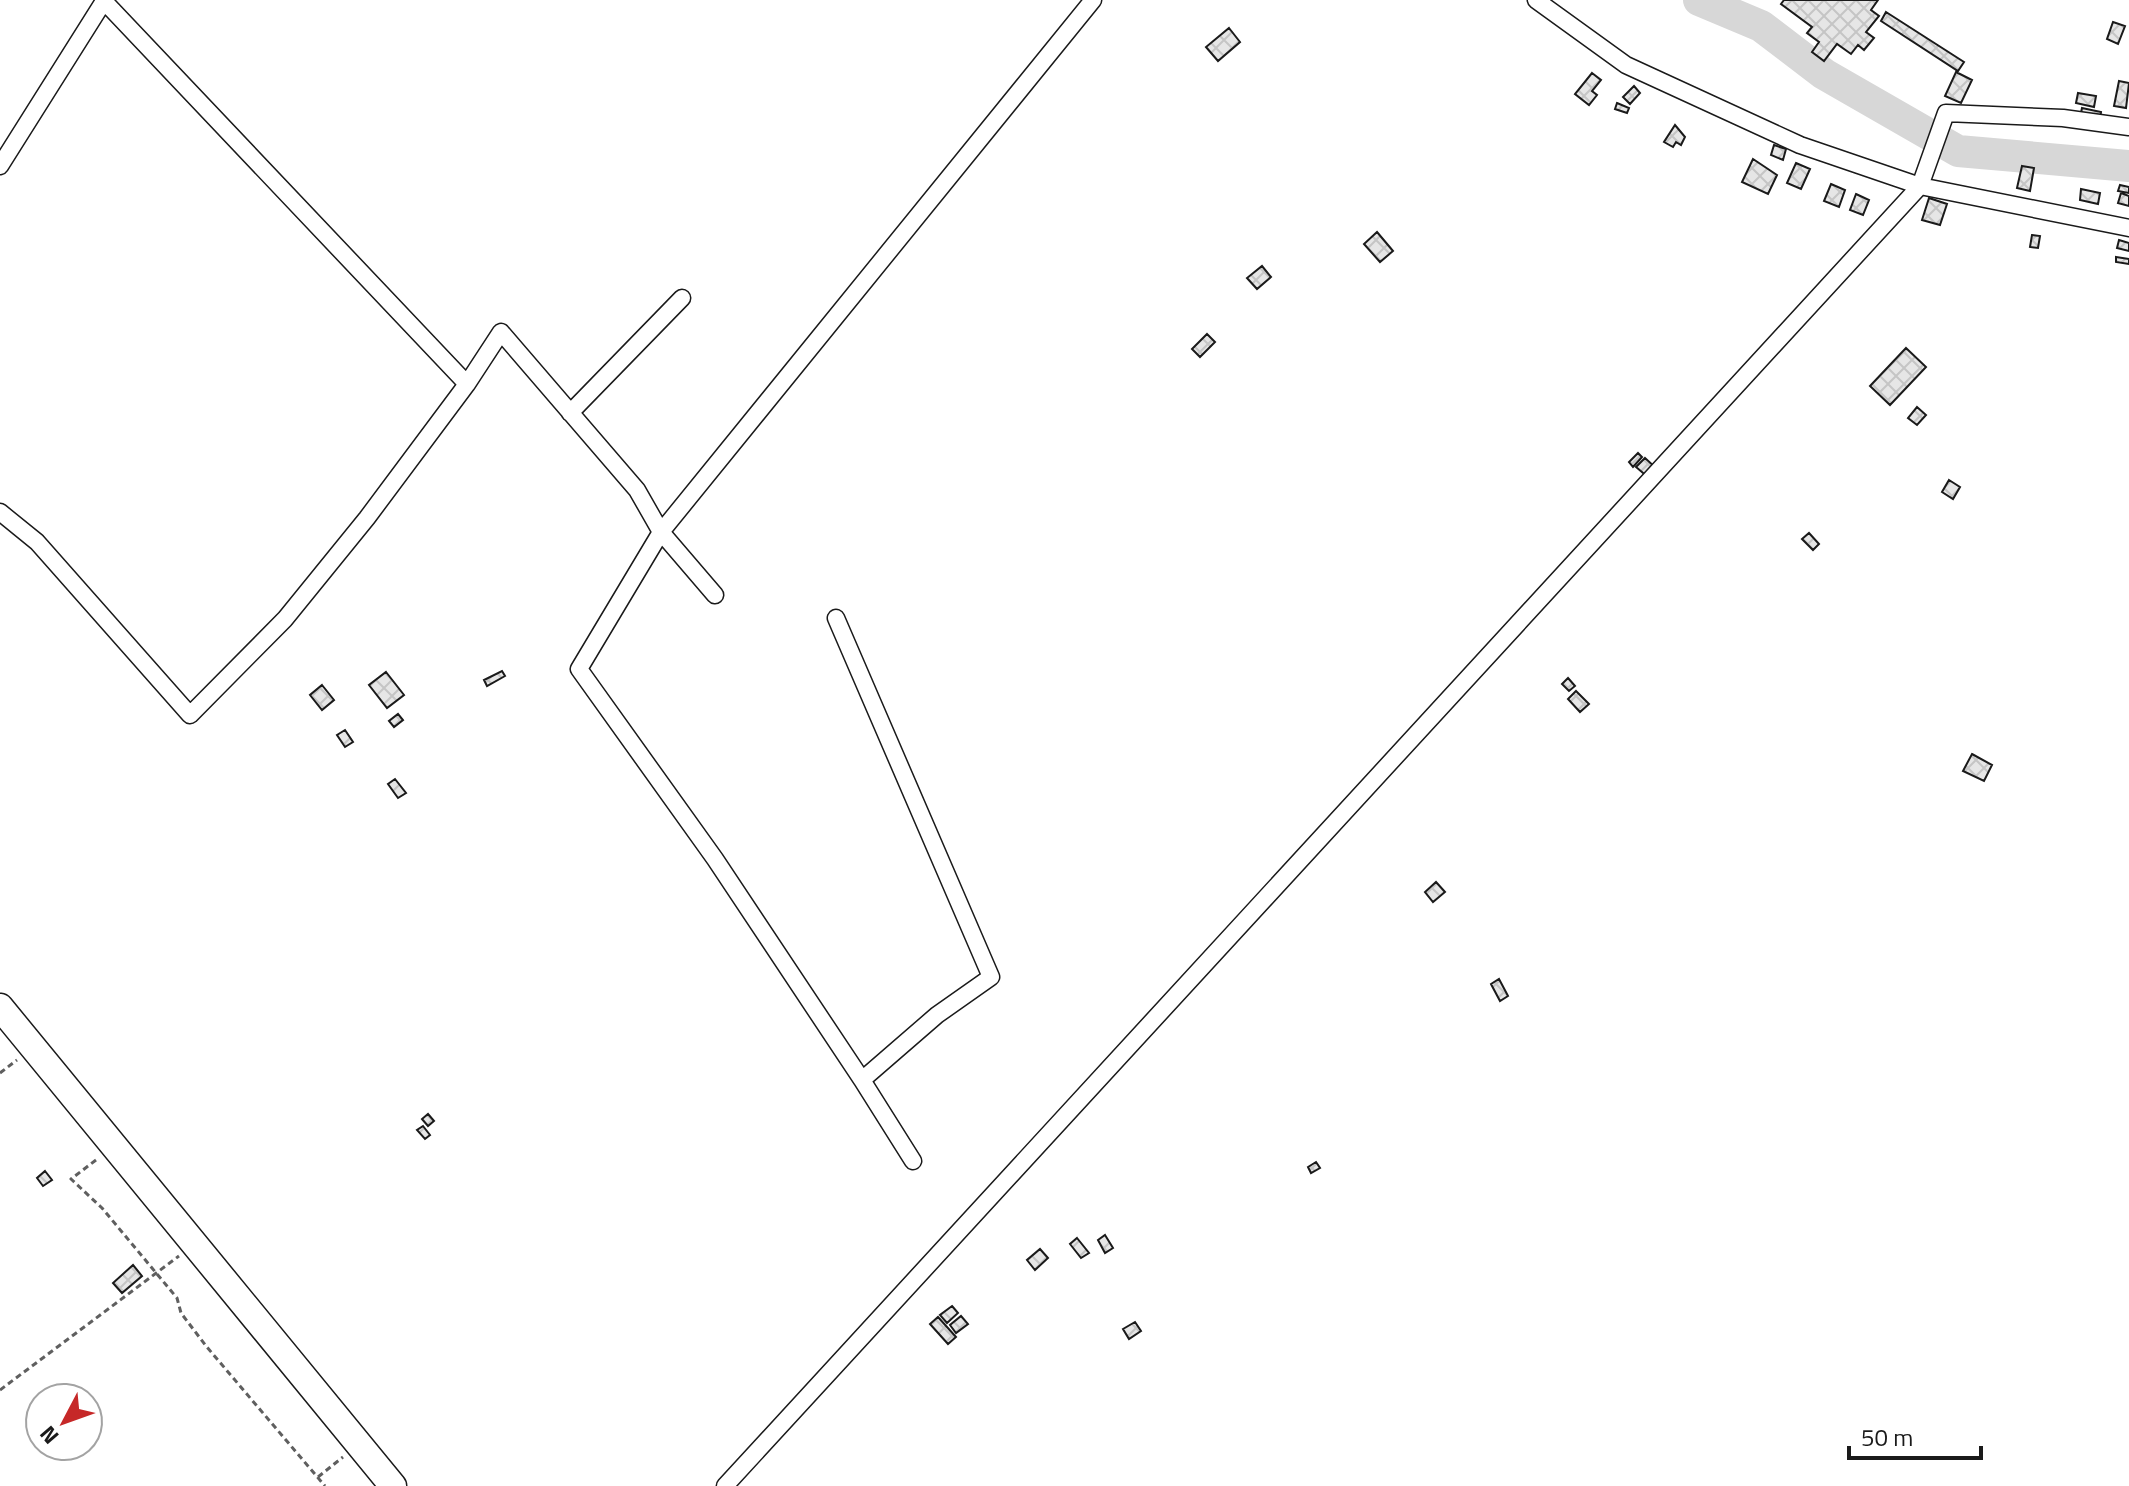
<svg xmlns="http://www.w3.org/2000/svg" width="2129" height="1486" font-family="'Titillium Web',sans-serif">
<defs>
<pattern id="building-cross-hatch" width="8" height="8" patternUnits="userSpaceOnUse" patternTransform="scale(2)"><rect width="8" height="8" fill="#e6e6e6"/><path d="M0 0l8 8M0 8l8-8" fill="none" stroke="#c5c5c5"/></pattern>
</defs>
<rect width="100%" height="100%" fill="#fff"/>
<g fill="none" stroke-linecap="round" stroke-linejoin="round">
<path stroke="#d7d7d7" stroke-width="32" d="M1699,0L1761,26L1824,74L1958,151L2129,166"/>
</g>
<path fill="url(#building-cross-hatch)" stroke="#1a1a1a" stroke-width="2" d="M1784,0H1878L1871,10L1879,16L1866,32L1874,38L1864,50L1858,45L1851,54L1837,44L1824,61L1812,52L1819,42L1807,33L1812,27L1781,4Z
M1886,12L1964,62L1958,71L1881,21Z
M2113,22L2125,26L2118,44L2107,39Z
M1229,28L1240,42L1218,61L1206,47Z
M1956,72L1972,80L1961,103L1945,96Z
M1592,73L1601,80L1592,91L1597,95L1589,105L1575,94Z
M2119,81L2129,83L2126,108L2114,106Z
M1634,86L1640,93L1630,104L1623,97Z
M2078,93L2096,96L2094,107L2076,103Z
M1617,103L1629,108L1627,113L1615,109Z
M2082,108L2101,112L2099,126L2079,122Z
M1675,125L1685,137L1681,145L1676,142L1673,147L1664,142Z
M1774,145L1786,149L1783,160L1771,155Z
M1753,159L1777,175L1768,194L1742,182Z
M1796,163L1810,169L1801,189L1787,183Z
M2022,166L2034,168L2030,191L2017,188Z
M1831,184L1845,190L1839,207L1824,201Z
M2120,185L2129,187V193L2118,191Z
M2081,189L2100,193L2098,204L2080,200Z
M2121,193L2129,196V206L2118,203Z
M1856,194L1869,200L1863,215L1850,210Z
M1929,198L1947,204L1940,225L1922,220Z
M1377,232L1393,251L1380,262L1364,244Z
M2032,235L2040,236L2038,248L2030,247Z
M2119,240L2129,243V251L2117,248Z
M2116,257L2129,259V264L2116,262Z
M1262,266L1271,277L1257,289L1247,278Z
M1207,334L1215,342L1200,357L1192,349Z
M1906,348L1926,367L1890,405L1870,386Z
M1917,407L1926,415L1917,425L1908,418Z
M1638,453L1642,457L1633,467L1629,462Z
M1645,458L1657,469L1649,478L1636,467Z
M1949,480L1960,487L1953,499L1942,492Z
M1809,533L1819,544L1813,550L1802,539Z
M502,671L505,676L487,686L484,680Z
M386,672L404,695L387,708L369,685Z
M1568,678L1575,686L1569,691L1562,684Z
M322,685L334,700L322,710L310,695Z
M1576,691L1589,704L1580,712L1568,699Z
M398,714L403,720L394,727L389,721Z
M345,730L353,742L345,747L337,735Z
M1972,754L1992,765L1984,781L1963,771Z
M395,779L406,793L398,798L388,784Z
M1436,882L1445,892L1433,902L1425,892Z
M1499,979L1508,996L1500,1001L1491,984Z
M428,1114L434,1121L428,1126L422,1119Z
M423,1126L430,1135L425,1139L417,1130Z
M1316,1162L1320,1168L1311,1173L1308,1167Z
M45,1171L52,1180L43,1186L37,1178Z
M1105,1235L1113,1248L1105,1253L1098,1240Z
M1077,1238L1089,1253L1081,1258L1070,1244Z
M1040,1249L1048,1258L1035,1270L1027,1260Z
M133,1265L142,1276L122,1293L113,1283Z
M952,1306L958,1313L947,1323L940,1315Z
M961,1316L968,1324L956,1333L950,1325Z
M938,1317L956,1337L948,1344L930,1324Z
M1135,1322L1141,1331L1129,1339L1123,1329Z"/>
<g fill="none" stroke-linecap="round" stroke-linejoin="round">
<defs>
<path id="minor" d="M103,0L467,384L501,332L637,490L661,532L715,595
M1536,0L1626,65L1800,145L1920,186L1946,113L2063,118L2129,127
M0,166L104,1
M570,413L682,298
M0,512L37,542L190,715L285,619L367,518L467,384
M836,618L991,977L937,1015L862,1080L913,1161
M862,1080L715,859L579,669L661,532L1093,0
M725,1486L1920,186L2129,228"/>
<path id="trunk" d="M0,1007L393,1486"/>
</defs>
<use href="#minor" stroke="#1a1a1a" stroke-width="19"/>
<use href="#trunk" stroke="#1a1a1a" stroke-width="29"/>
<path stroke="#5f5f5f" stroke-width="3" stroke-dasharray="6 4" stroke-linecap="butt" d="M0,1073L17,1060
M96,1160L71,1179L102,1208L177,1298L181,1313L206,1346L325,1486
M0,1390L179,1256
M318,1477L343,1457"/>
<use href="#minor" stroke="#fff" stroke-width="16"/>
<use href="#trunk" stroke="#fff" stroke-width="26"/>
</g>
<g transform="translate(64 1422) rotate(229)"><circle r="38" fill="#ffffff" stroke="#a3a3a3" stroke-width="2"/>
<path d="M0-6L14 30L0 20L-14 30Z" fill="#c62828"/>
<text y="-12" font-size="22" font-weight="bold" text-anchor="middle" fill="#1a1a1a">N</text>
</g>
<path d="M1849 1446v12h132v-12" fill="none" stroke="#1a1a1a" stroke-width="4"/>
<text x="1861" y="1446" font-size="24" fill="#1a1a1a" stroke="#ffffff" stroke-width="6" paint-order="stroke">50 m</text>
</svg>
